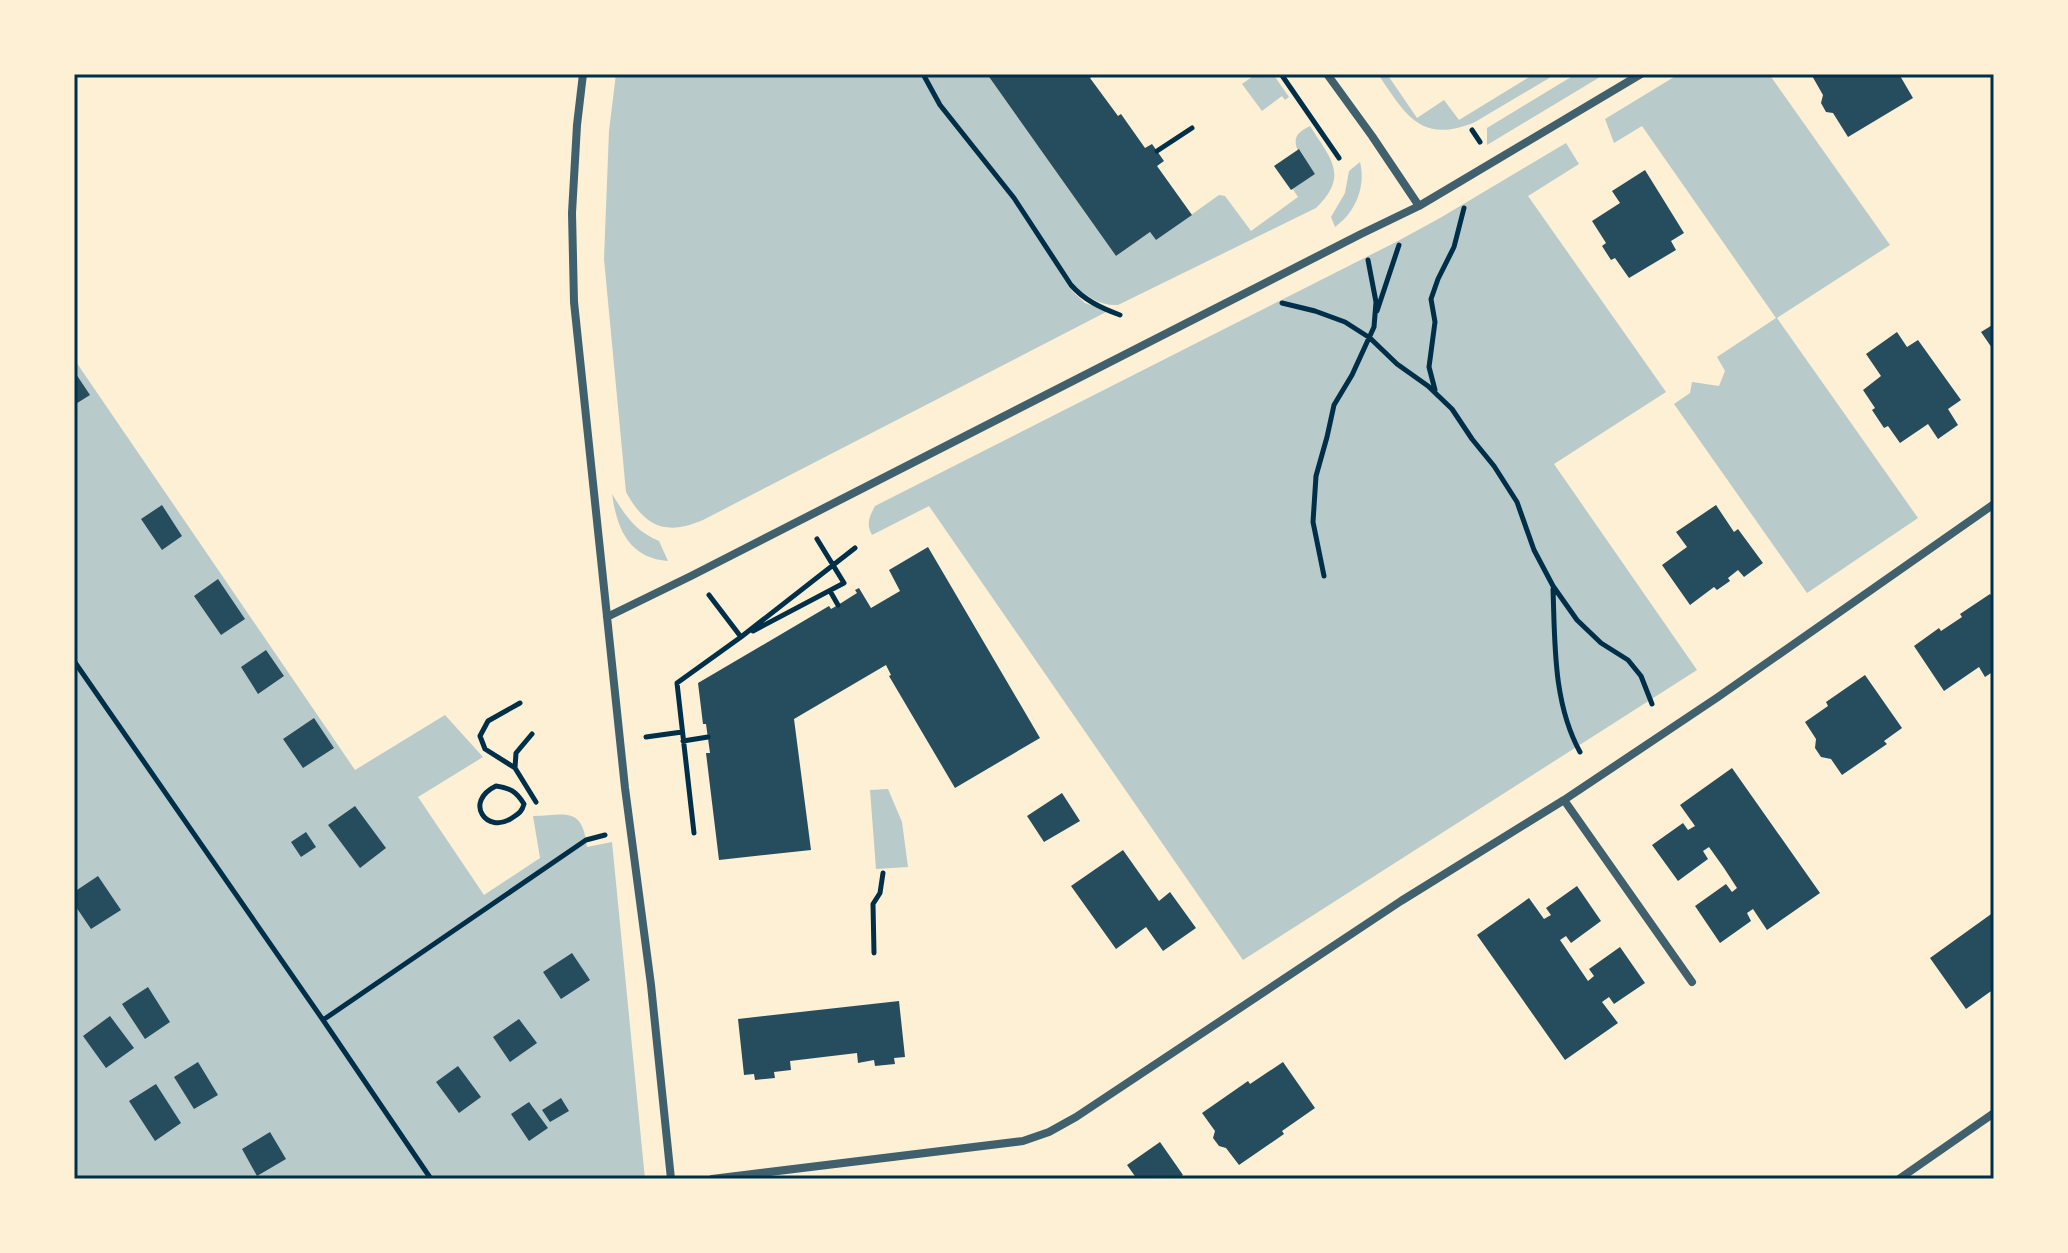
<svg xmlns="http://www.w3.org/2000/svg" width="2068" height="1253" font-family="Literata,serif">
<rect width="100%" height="100%" fill="#fdf0d5"/>
<path fill="#b9caca" d="M616,74H921L930,91L1013,198L1073,292L1085,303L1108,311L703,520C666,536 645,527 626,492L604,259L609,131Z
M924,74H987L1116,256L1150,232L1156,240L1219,195L1225,196L1251,231L1298,197L1292,188L1315,174L1300,150L1298,151C1292,137 1298,132 1310,126C1330,158 1350,175 1316,208L1118,305C1100,306 1088,297 1074,286L975,145L941,105Z
M1256,74H1273L1289,97L1285,100L1282,96L1262,111L1242,84Z
M1378,74H1387L1417,118L1444,100L1459,120L1534,74H1556L1475,122C1421,145 1405,114 1378,74Z
M1576,74H1605L1487,145V128Z
M1679,74H1769L1890,245L1777,318L1918,518L1807,593L1674,404L1690,393L1692,382L1719,386L1725,371L1717,357L1776,318L1642,126L1614,143L1605,119Z
M1566,143L1579,164L1528,196L1666,392L1554,464L1697,670L1243,960L929,506L872,535C866,524 869,517 875,506L1396,242L1440,218Z
M1360,162C1366,186 1356,212 1335,227L1331,217L1345,193L1349,171Z
M74,359L355,770L445,715L483,757L418,797L484,895L540,858L533,816C567,815 582,806 587,847L612,842L645,1179H74Z
M612,494C625,515 635,531 659,541L668,561C629,558 617,529 612,494Z
M888,789L902,822L908,867L876,869L870,790Z"/>
<path fill="#264d5e" d="M987,74H1095L1090,78L1118,116L1121,114L1145,148L1152,144L1164,161L1157,166L1192,215L1156,240L1150,232L1116,256Z
M1811,74H1899L1913,98L1848,137L1833,113L1826,112L1821,103L1823,95Z
M1299,149L1315,174L1291,190L1274,166Z
M1645,170L1684,233L1671,241L1676,250L1629,278L1615,258L1611,260L1602,246L1606,243L1592,221L1620,203L1612,191Z
M1994,324V351L1981,332Z
M1897,332L1907,347L1918,340L1961,400L1948,409L1958,425L1938,439L1928,424L1900,443L1888,426L1884,428L1872,410L1875,408L1863,390L1881,376L1866,354Z
M74,371L90,395L74,405Z
M162,505L182,536L162,550L141,519Z
M1716,505L1734,532L1738,529L1763,563L1744,577L1738,570L1728,578L1730,581L1717,590L1714,587L1690,605L1662,565L1687,547L1676,532Z
M928,547L1040,738L955,788L889,676L891,675L886,665L794,719L811,850L719,860L706,753H710L706,724H703L698,683L829,606L831,609L838,605L857,593L855,590L859,588L871,608L900,591L889,570Z
M218,579L245,619L221,635L194,596Z
M1990,594L1994,599V671L1985,677L1979,667L1944,691L1914,646L1939,628L1941,631L1962,617L1960,614Z
M266,650L284,676L258,694L241,667Z
M1865,675L1902,728L1884,741L1887,744L1842,775L1831,759L1821,757L1815,748L1816,739L1805,722L1828,706L1826,702Z
M314,718L334,748L303,768L283,739Z
M1732,768L1820,893L1767,930L1753,909L1747,913L1751,921L1720,943L1695,906L1726,884L1732,892L1737,888L1724,868L1709,847L1703,851L1708,859L1678,881L1652,845L1683,823L1688,830L1695,826L1680,805Z
M1062,793L1080,821L1044,842L1027,816Z
M355,806L386,848L360,868L328,825Z
M306,832L316,847L301,857L291,842Z
M1123,850L1159,901L1170,892L1196,928L1163,951L1146,927L1116,949L1071,886Z
M98,876L121,910L91,929L74,904V892Z
M1577,886L1601,921L1571,943L1566,936L1560,940L1588,981L1594,976L1589,969L1620,947L1645,983L1614,1004L1609,997L1602,1002L1618,1023L1565,1060L1477,935L1529,898L1544,919L1551,915L1546,908Z
M1994,912V989L1966,1009L1930,958Z
M572,953L590,980L561,999L543,972Z
M148,987L170,1022L145,1039L122,1004Z
M899,1001L905,1057L894,1058L895,1064L875,1066L874,1060L858,1063L857,1053L790,1061L791,1070L774,1072L775,1078L755,1080L754,1074L744,1075L738,1019Z
M110,1016L134,1048L106,1068L83,1036Z
M519,1019L537,1043L510,1062L493,1037Z
M198,1062L218,1095L194,1109L174,1077Z
M1283,1062L1315,1108L1282,1131L1284,1134L1239,1165L1226,1148L1219,1146L1213,1138L1215,1131L1202,1113L1248,1081L1250,1084Z
M458,1066L481,1097L459,1113L436,1082Z
M156,1084L181,1123L155,1141L129,1101Z
M561,1098L569,1111L550,1122L542,1110Z
M529,1102L548,1128L529,1141L511,1114Z
M270,1132L286,1159L257,1176L242,1149Z
M1160,1142L1183,1175L1177,1179H1137L1127,1165Z"/>
<g fill="none" stroke-linecap="round" stroke-linejoin="round">
<path stroke="#003049" stroke-width="5" d="M923,74L940,105L1014,198L1071,285C1084,300 1101,308 1120,315
M1281,74L1339,158
M1472,130L1480,142
M1157,151L1192,128
M1282,303L1315,311L1345,322L1370,338L1397,364L1428,386L1452,409L1472,439L1494,466L1517,502L1534,550L1553,586L1577,620L1601,643L1628,660L1641,676L1652,704
M1377,311L1399,245
M1435,390L1429,367L1435,322L1431,299L1438,279L1454,247L1464,208
M1324,576L1313,522L1316,476L1327,437L1334,405L1352,375L1374,327L1376,302L1368,260
M1553,589C1555,643 1553,703 1580,752
M830,591L838,605
M709,595L741,637
M753,631L844,583L817,539
M74,661L323,1020L431,1179
M532,734L516,753L515,768L536,802
M646,737L682,732
M683,741L708,737
M515,768L485,749L480,736L488,721L520,703
M496,786C510,788 516,791 524,804C522,812 518,814 512,818C487,835 463,802 496,786Z
M694,833L677,683L741,637L855,548
M874,953L873,904L880,893L883,873
M323,1020L586,840L605,835"/>
<path stroke="#3f606c" stroke-width="8" d="M583,74L577,125L572,213L574,302L625,788L651,985L671,1179
M1327,74L1372,136L1419,206
M607,617L691,576L1361,234L1419,206L1641,74
M1564,800L1692,982
M712,1179L1023,1141L1049,1132L1076,1117L1401,901L1564,800L1718,697L1994,504
M1899,1179L1994,1113"/>
</g>
<rect width="2068" height="1253" fill="none" stroke="#fdf0d5" stroke-width="152"/>
<rect x="76" y="76" width="1916" height="1101" fill="none" stroke="#003049" stroke-width="3"/>
</svg>
